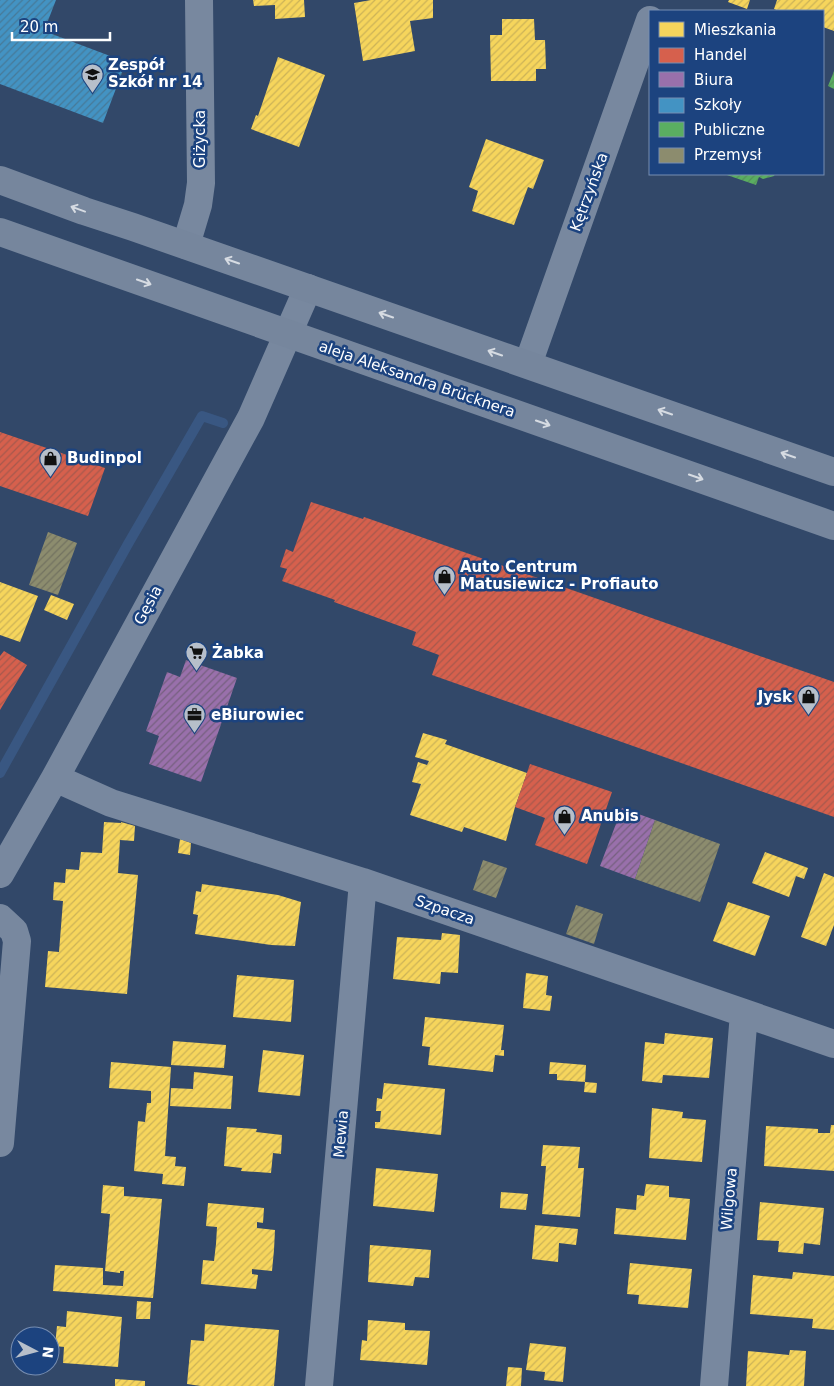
<svg xmlns="http://www.w3.org/2000/svg" width="834" height="1386" font-family="'DejaVu Sans',sans-serif">
<defs>
<pattern id="homes-hatch" width="6" height="6" patternUnits="userSpaceOnUse" patternTransform="scale(1.25)"><rect width="6" height="6" fill="#f6d55c"/><path d="M-1 1l2-2M0 6l6-6M5 7l2-2" fill="none" stroke="#ccb358"/></pattern>
<pattern id="shops-hatch" width="6" height="6" patternUnits="userSpaceOnUse" patternTransform="scale(1.25)"><rect width="6" height="6" fill="#d6604d"/><path d="M-1 1l2-2M0 6l6-6M5 7l2-2" fill="none" stroke="#a6594d"/></pattern>
<pattern id="offices-hatch" width="6" height="6" patternUnits="userSpaceOnUse" patternTransform="scale(1.25)"><rect width="6" height="6" fill="#9970ab"/><path d="M-1 1l2-2M0 6l6-6M5 7l2-2" fill="none" stroke="#766080"/></pattern>
<pattern id="schools-hatch" width="6" height="6" patternUnits="userSpaceOnUse" patternTransform="scale(1.25)"><rect width="6" height="6" fill="#4393c3"/><path d="M-1 1l2-2M0 6l6-6M5 7l2-2" fill="none" stroke="#467a99"/></pattern>
<pattern id="public-hatch" width="6" height="6" patternUnits="userSpaceOnUse" patternTransform="scale(1.25)"><rect width="6" height="6" fill="#5aae61"/><path d="M-1 1l2-2M0 6l6-6M5 7l2-2" fill="none" stroke="#56915b"/></pattern>
<pattern id="industry-hatch" width="6" height="6" patternUnits="userSpaceOnUse" patternTransform="scale(1.25)"><rect width="6" height="6" fill="#8c8c6e"/><path d="M-1 1l2-2M0 6l6-6M5 7l2-2" fill="none" stroke="#727260"/></pattern>
</defs>
<rect width="100%" height="100%" fill="#324869"/>
<path fill="url(#homes-hatch)" d="M253,0H304L305,17L275,19V5L254,6Z
M371,0H433V18L410,21L415,51L363,61L354,3Z
M729,0H750L747,9L728,2Z
M777,0H834V31L823,27V11H779L774,9Z
M502,19H534L535,40H545L546,69H536V81H491L490,35H502Z
M278,57L325,75L299,147L251,129L256,115L258,116Z
M486,139L544,160L533,189L528,187L514,225L472,211L478,191L469,187Z
M0,582L38,596L20,642L0,635Z
M51,595L74,604L67,620L44,610Z
M423,733L447,740L445,744L527,773L515,807L506,841L464,827L462,832L410,815L421,784L412,782L418,762L427,765L429,761L415,757Z
M104,822L121,823V822L135,826L134,841L120,840L118,873L138,875L127,994L45,987L48,951L59,952L63,901L53,900L54,882L65,883L66,869L79,870L81,852L102,853Z
M180,839L191,843L190,855L178,853Z
M765,852L808,868L804,879L796,876L789,897L752,883Z
M824,873L834,877V925L826,946L801,937Z
M202,884L278,895L301,902L295,946L271,945L195,934L198,915L193,914L196,891L201,892Z
M728,902L770,916L755,956L713,941Z
M442,933L460,935L458,973L441,972L440,984L393,979L397,937L441,940Z
M526,973L548,976L546,995L552,996L550,1011L523,1008Z
M237,975L294,980L291,1022L233,1017Z
M425,1017L504,1025L501,1050H504V1056L495,1055L493,1072L428,1065L430,1047L422,1046Z
M665,1033L713,1038L709,1078L663,1075L662,1083L642,1081L645,1042L664,1044Z
M173,1041L226,1045L224,1068L171,1065Z
M263,1050L304,1055L300,1096L258,1092Z
M111,1062L171,1067L165,1156L176,1157L175,1166L186,1167L184,1186L162,1184L163,1174L134,1171L138,1121L145,1122L147,1103H151V1091L109,1088Z
M550,1062L586,1065L585,1082L557,1080V1074H549Z
M194,1072L233,1076L231,1109L170,1106L171,1088L193,1089Z
M585,1082L597,1083L596,1093L584,1092Z
M384,1083L445,1089L441,1135L375,1128V1122H380L381,1111H376L377,1098L382,1099Z
M652,1108L683,1112L682,1118L706,1120L702,1162L649,1158Z
M831,1125H834V1171L764,1166L766,1126L818,1129V1133H830Z
M227,1127L257,1129L256,1132L282,1135L281,1154L273,1153L271,1173L241,1171L242,1168L224,1166Z
M543,1145L580,1147L578,1168H584L580,1217L542,1214L546,1166H541Z
M376,1168L438,1174L434,1212L373,1206Z
M646,1184L669,1186V1197L690,1199L686,1240L614,1234L616,1208L636,1210L637,1195L644,1196Z
M103,1185L124,1187V1196L162,1199L153,1298L53,1291L55,1265L103,1268V1285L123,1286L124,1271H120V1273L105,1271L110,1214L101,1213Z
M501,1192L528,1194L526,1210L500,1208Z
M760,1202L824,1208L820,1245L804,1243L803,1254L778,1252L779,1241L757,1240Z
M208,1203L264,1208L263,1223L257,1222V1228L275,1230L274,1250L272,1271L252,1269V1274L258,1275L256,1289L201,1284L203,1260L214,1261L216,1244L217,1227L206,1226Z
M535,1225L578,1229L576,1245L559,1243L558,1262L532,1259Z
M370,1245L431,1250L429,1278L415,1277L413,1286L368,1282Z
M630,1263L692,1269L688,1308L638,1304L639,1295L627,1294Z
M793,1272L834,1276V1330L812,1328L813,1319L750,1314L753,1275L792,1279Z
M137,1301L151,1302L150,1319H136Z
M67,1311L122,1317L118,1367L63,1363L64,1347L55,1346L57,1326L66,1327Z
M368,1320L405,1323V1330L430,1331L427,1365L360,1360L362,1340L367,1341Z
M205,1324L279,1330L274,1386H201L187,1384L191,1340L204,1341Z
M530,1343L566,1347L563,1382L544,1380L545,1372L526,1370Z
M790,1350L806,1351L804,1386H746L748,1351L789,1355Z
M508,1367L522,1368L521,1386H506Z
M115,1379L145,1381V1386H115Z"/>
<path fill="url(#shops-hatch)" d="M0,432L105,468L88,516L0,486Z
M311,502L363,519L364,517L834,682V817L432,675L439,655L412,645L416,632L334,602L335,600L282,581L287,569L280,567L286,549L293,552Z
M4,651L27,665L0,710V656Z
M530,764L612,792L587,864L535,845L545,818L515,807Z"/>
<path fill="url(#offices-hatch)" d="M186,660L237,678L201,782L149,764L159,736L146,731L167,672L180,677Z
M622,808L655,820L635,879L600,866Z"/>
<path fill="url(#schools-hatch)" d="M0,0H56L44,31L126,62L103,123L0,84Z"/>
<path fill="url(#public-hatch)" d="M834,71V89L828,86Z
M724,174H775L774,176L763,179L759,177L756,185Z"/>
<path fill="url(#industry-hatch)" d="M48,532L77,543L58,595L29,585Z
M655,820L720,844L700,902L635,879Z
M483,860L507,868L496,898L473,890Z
M576,905L603,914L594,944L566,934Z"/>
<g fill="none" stroke-linecap="round" stroke-linejoin="round">
<path stroke="#395782" stroke-width="10" d="M0,773L128,544L202,416L223,423"/>
<path stroke="#78889f" stroke-width="28" d="M186,245L198,205L201,183L199,0
M528,364L650,20
M55,778L111,803L363,882L834,1044
M0,874L55,778L251,418L308,288
M0,918L14,931L17,941L0,1143
M319,1386L363,882
M714,1386L744,1013"/>
<path stroke="#76869d" stroke-width="28" d="M0,180L84,211L133,227L834,472
M0,232L834,526"/>
</g>
<defs><path id="oneway-shaft" d="M-6 0H5M1.5-3L5.5 0L1.5 3" fill="none" stroke-width="1.6" stroke-linecap="round" stroke-linejoin="round" transform="scale(1.25)"/></defs>
<g stroke="#d6dbe2">
<use href="#oneway-shaft" transform="translate(78 209) rotate(-160)"/>
<use href="#oneway-shaft" transform="translate(232 261) rotate(-161)"/>
<use href="#oneway-shaft" transform="translate(144 282) rotate(19)"/>
<use href="#oneway-shaft" transform="translate(386 315) rotate(-161)"/>
<use href="#oneway-shaft" transform="translate(495 353) rotate(-161)"/>
<use href="#oneway-shaft" transform="translate(665 412) rotate(-161)"/>
<use href="#oneway-shaft" transform="translate(543 423) rotate(19)"/>
<use href="#oneway-shaft" transform="translate(788 455) rotate(-161)"/>
<use href="#oneway-shaft" transform="translate(696 477) rotate(19)"/>
</g>
<defs>
<symbol id="school-pin" viewBox="-11 -11 22 30"><path d="M0 17L-7.5 6A9.5 9.5 0 1 1 7.5 6Z" fill="#b7bfca" stroke="#1c437f"/><path d="M0-5L7-2L0 1L-7-2ZM-4 1L0 2.5L4 1V4Q0 6-4 4Z" fill="#111"/></symbol>
<symbol id="shop-pin" viewBox="-11 -11 22 30"><path d="M0 17L-7.5 6A9.5 9.5 0 1 1 7.5 6Z" fill="#b7bfca" stroke="#1c437f"/><path d="M-5-2.5h2.3a2.7 3.5 0 0 1 5.4 0H5L5.5 6h-11ZM-1.5-2.5h3a1.5 2.3 0 0 0-3 0Z" fill="#111"/></symbol>
<symbol id="supermarket-pin" viewBox="-11 -11 22 30"><path d="M0 17L-7.5 6A9.5 9.5 0 1 1 7.5 6Z" fill="#b7bfca" stroke="#1c437f"/><path d="M-6-5.5h2.5l.6 2H6L4.5 2H-2.5L-4.4-4H-6ZM-1.5 3.2a1.3 1.3 0 1 0 .1 0ZM3 3.2a1.3 1.3 0 1 0 .1 0Z" fill="#111"/></symbol>
<symbol id="office-pin" viewBox="-11 -11 22 30"><path d="M0 17L-7.5 6A9.5 9.5 0 1 1 7.5 6Z" fill="#b7bfca" stroke="#1c437f"/><path d="M-6-3h4V-5.5h4V-3h4V5H-6ZM-1-4.5V-3h2v-1.5ZM-6 0V1H6V0Z" fill="#111"/></symbol>
</defs>
<g fill-rule="evenodd">
<use href="#school-pin" x="80" y="62" width="25" height="34"/>
<use href="#shop-pin" x="38" y="446" width="25" height="34"/>
<use href="#shop-pin" x="432" y="564" width="25" height="34"/>
<use href="#supermarket-pin" x="184" y="640" width="25" height="34"/>
<use href="#shop-pin" x="796" y="684" width="25" height="34"/>
<use href="#office-pin" x="182" y="702" width="25" height="34"/>
<use href="#shop-pin" x="552" y="804" width="25" height="34"/>
</g>
<g text-anchor="middle" dominant-baseline="central" stroke-width="5" stroke-linejoin="round" paint-order="stroke">
<g font-size="15" font-weight="bold" fill="#fff" stroke="#1c437f" text-anchor="start">
<text x="108" y="65">Zespół<tspan x="108" dy="17">Szkół nr 14</tspan></text>
<text x="67" y="458">Budinpol</text>
<text x="460" y="567">Auto Centrum<tspan x="460" dy="17">Matusiewicz - Profiauto</tspan></text>
<text x="212" y="653">Żabka</text>
<text x="792" y="697" text-anchor="end">Jysk</text>
<text x="211" y="715">eBiurowiec</text>
<text x="581" y="816">Anubis</text>
</g>
<g font-size="15" fill="#fff" stroke="#1c437f">
<text transform="translate(200 139) rotate(-90)">Giżycka</text>
<text transform="translate(589 192) rotate(-70)">Kętrzyńska</text>
<text transform="translate(417 379) rotate(19)">aleja Aleksandra Brücknera</text>
<text transform="translate(148 605) rotate(-62)">Gęsia</text>
<text transform="translate(445 910) rotate(19)">Szpacza</text>
<text transform="translate(341 1134) rotate(-85)">Mewia</text>
<text transform="translate(729 1199) rotate(-85)">Wilgowa</text>
</g>
</g>
<rect x="649" y="10" width="175" height="165" fill="#1c437f" stroke="#778eb2"/>
<rect x="659" y="22" width="25" height="15" fill="#f6d55c" stroke="#778eb2"/>
<text x="694" y="35" font-size="15" fill="#ffffff">Mieszkania</text>
<rect x="659" y="48" width="25" height="15" fill="#d6604d" stroke="#778eb2"/>
<text x="694" y="60" font-size="15" fill="#ffffff">Handel</text>
<rect x="659" y="72" width="25" height="15" fill="#9970ab" stroke="#778eb2"/>
<text x="694" y="85" font-size="15" fill="#ffffff">Biura</text>
<rect x="659" y="98" width="25" height="15" fill="#4393c3" stroke="#778eb2"/>
<text x="694" y="110" font-size="15" fill="#ffffff">Szkoły</text>
<rect x="659" y="122" width="25" height="15" fill="#5aae61" stroke="#778eb2"/>
<text x="694" y="135" font-size="15" fill="#ffffff">Publiczne</text>
<rect x="659" y="148" width="25" height="15" fill="#8c8c6e" stroke="#778eb2"/>
<text x="694" y="160" font-size="15" fill="#ffffff">Przemysł</text>
<g transform="translate(35 1351) rotate(96)"><circle r="24" fill="#1c437f" stroke="#778eb2"/>
<path d="M0-4L9 19L0 12L-9 19Z" fill="#b7bfca"/>
<text y="-8" font-size="14" font-weight="bold" text-anchor="middle" fill="#ffffff">N</text>
</g>
<path d="M12 32v8h98v-8" fill="none" stroke="#ffffff" stroke-width="2.5"/>
<text x="20" y="32" font-size="15" fill="#ffffff" stroke="#1c437f" stroke-width="4" paint-order="stroke">20 m</text>
</svg>
